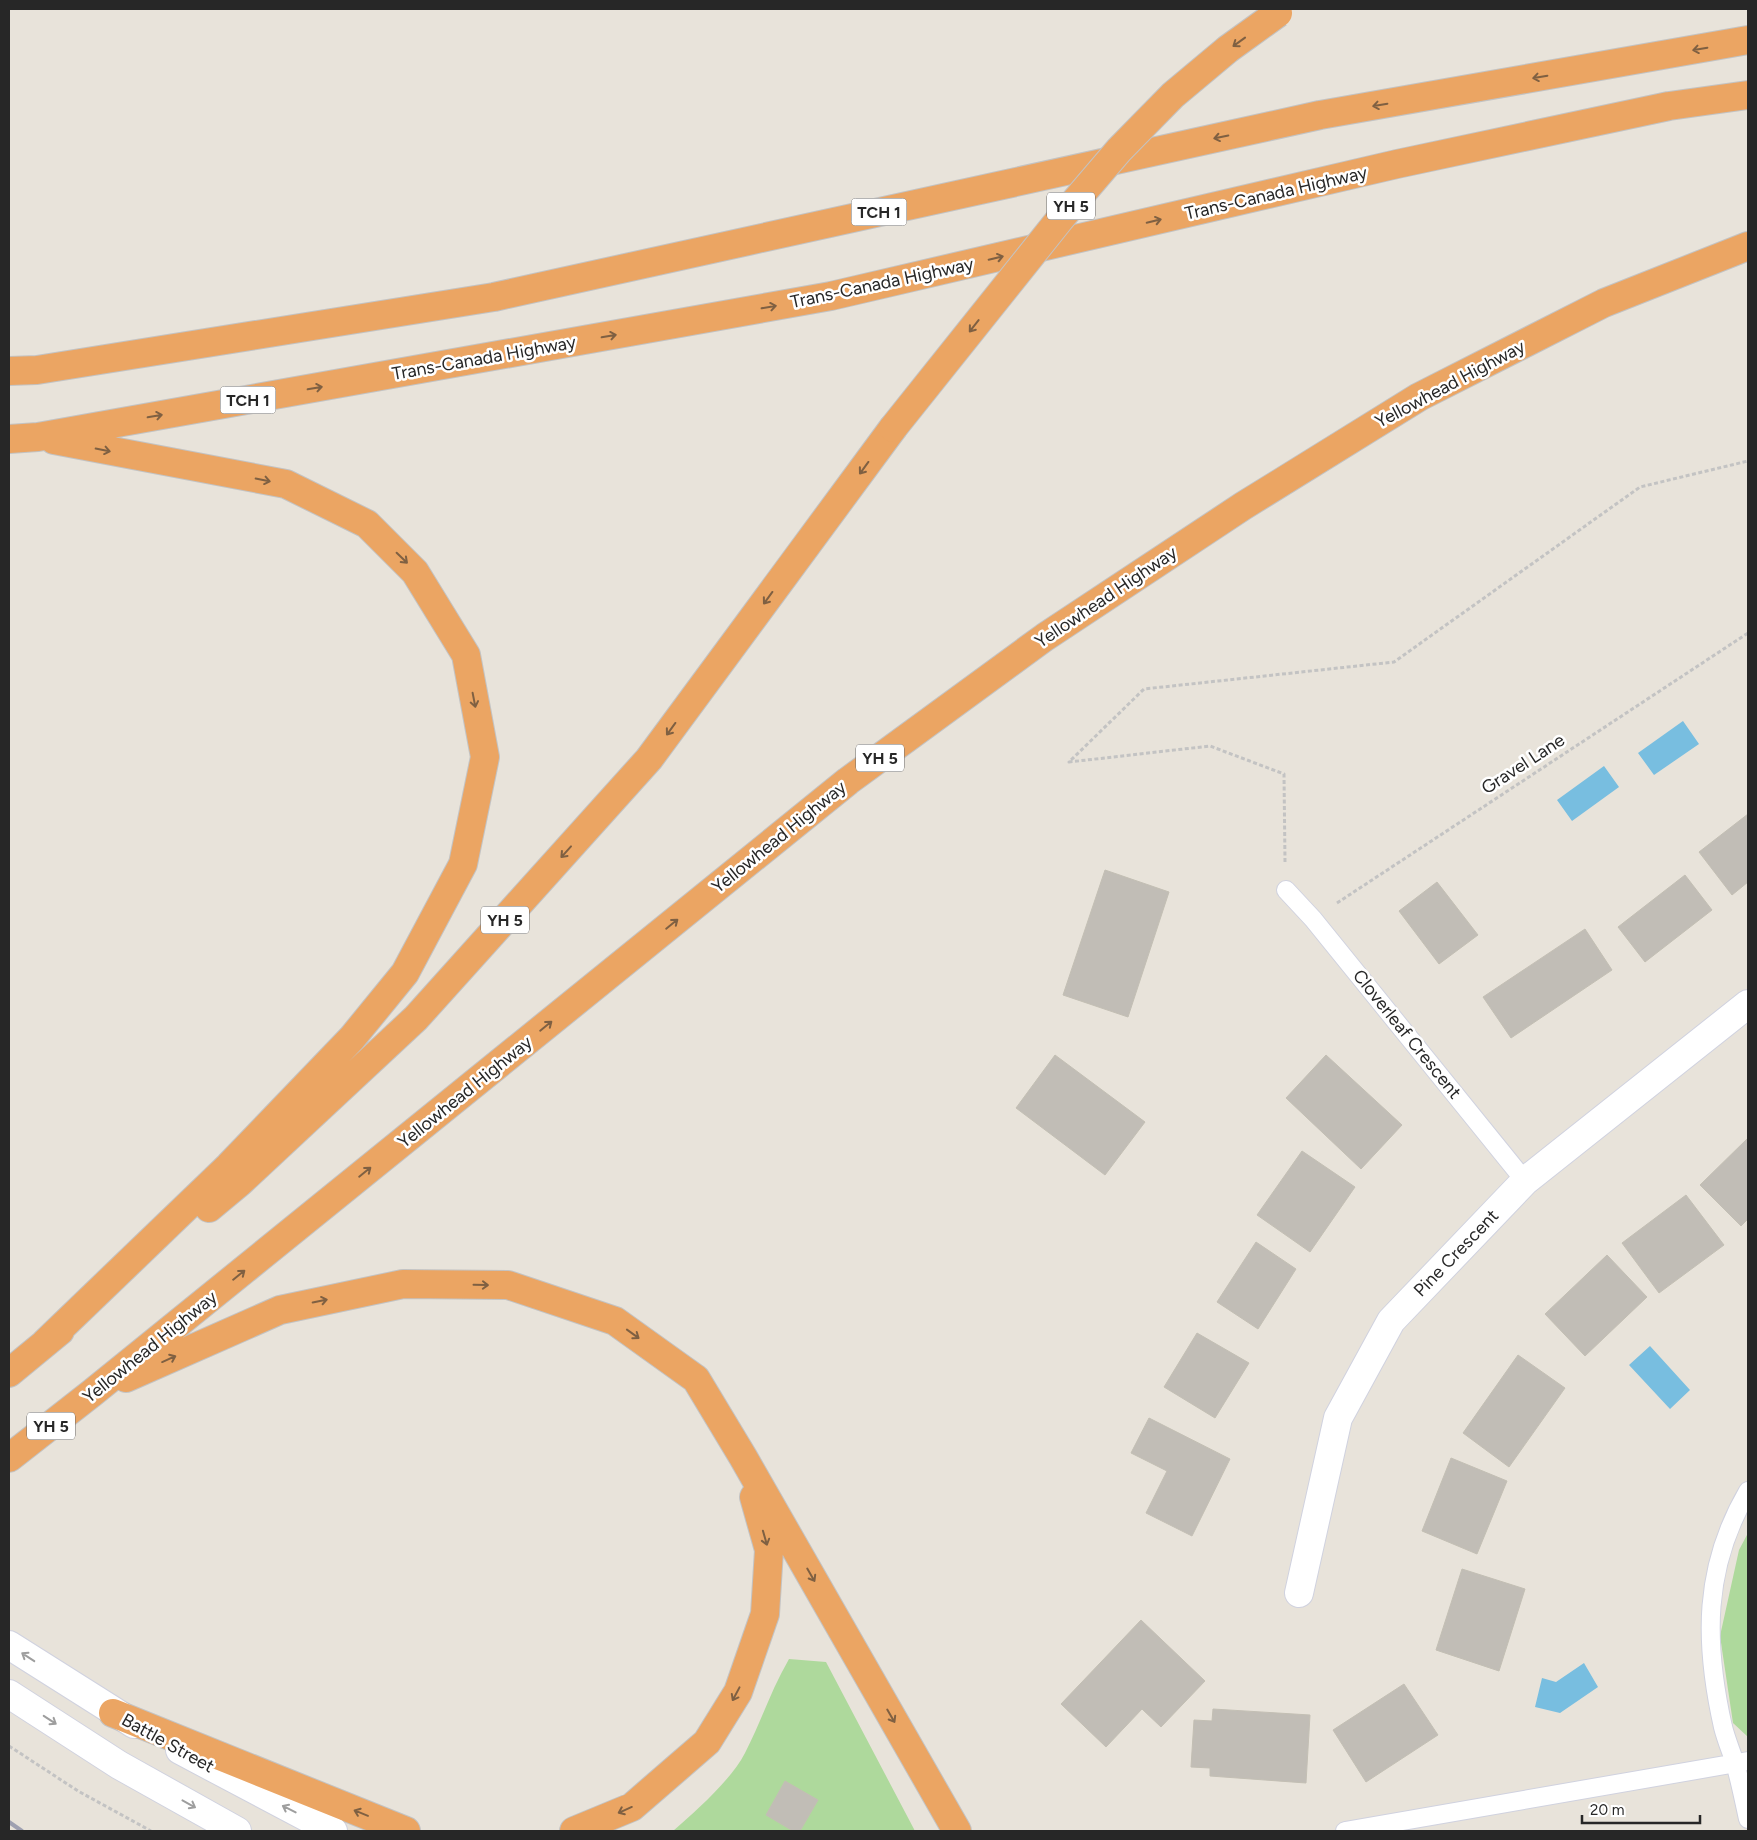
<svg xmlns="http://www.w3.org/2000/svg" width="1757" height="1840" font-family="Figtree,sans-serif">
<rect width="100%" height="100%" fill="#e8e3da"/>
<path fill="#aed99c" d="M1748,1533V1737L1733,1723L1720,1636L1739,1550Z
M789,1659L826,1662L915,1831H673C696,1811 731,1780 745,1753C761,1722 771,1690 789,1659Z"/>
<path fill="#78bee0" d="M1683,721L1699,744L1654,775L1638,753Z
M1604,766L1619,787L1572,821L1557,800Z
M1650,1346L1690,1390L1670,1409L1629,1365Z
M1584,1663L1598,1687L1560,1713L1535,1707L1542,1678L1556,1682Z"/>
<path fill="#c1bdb6" stroke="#c3bfb4" d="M1748,814V882L1732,895L1699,852Z
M1105,870L1169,892L1128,1017L1063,995Z
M1685,875L1712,910L1645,962L1618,927Z
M1437,882L1478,935L1439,964L1399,911Z
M1585,929L1612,970L1511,1038L1483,997Z
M1055,1055L1145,1122L1105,1175L1016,1108Z
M1326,1055L1402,1125L1361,1169L1286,1098Z
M1748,1138V1219L1741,1226L1700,1185Z
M1302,1151L1355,1187L1310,1252L1257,1215Z
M1686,1195L1724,1245L1659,1293L1622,1243Z
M1256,1242L1296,1269L1258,1329L1217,1302Z
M1607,1255L1647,1297L1585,1356L1545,1314Z
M1197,1333L1249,1363L1215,1418L1164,1387Z
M1518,1355L1565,1388L1509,1467L1463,1433Z
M1149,1418L1230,1459L1192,1536L1146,1513L1167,1471L1131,1453Z
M1451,1458L1507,1481L1477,1554L1422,1531Z
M1462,1569L1525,1589L1499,1671L1436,1650Z
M1141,1620L1205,1681L1161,1727L1142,1709L1106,1747L1061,1704Z
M1404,1684L1438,1735L1366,1782L1333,1730Z
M1213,1709L1310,1715L1306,1783L1210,1776V1768L1191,1767L1194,1720L1212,1721Z
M785,1781L818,1800L800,1831H793L766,1815Z"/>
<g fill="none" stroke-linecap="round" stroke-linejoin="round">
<defs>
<path id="service" d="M1286,890L1313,919L1525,1181
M1748,1491C1703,1568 1704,1642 1723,1727C1726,1739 1731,1751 1735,1763C1740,1781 1744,1800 1748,1819
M1345,1831L1748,1761"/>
<path id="minor" d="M1299,1593L1338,1418L1391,1321L1525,1181L1748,1004"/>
<path id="secondary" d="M9,1645L134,1724
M9,1694L119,1765L237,1831
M180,1750L333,1831"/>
<path id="motorway" d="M9,371L37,370L494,297L1320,115L1748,40
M9,439L38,437L831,296L1397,164L1669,106L1748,95
M209,1208L239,1183L416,1018L649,759L893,428
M45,1343L229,1166L352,1038L405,973L463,864L485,757L466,655L415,572L367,524L286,484L54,440
M9,1373L60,1331
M126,1378L280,1310L403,1284L508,1285L615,1321L696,1379L743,1457L957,1831
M9,1458L92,1393L848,781L1045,637L1243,506L1419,397L1604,303L1748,246
M113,1713L406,1831
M574,1831L632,1807L707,1742L738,1692L765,1614L769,1550L754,1497"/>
</defs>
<use href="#service" stroke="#d0d2df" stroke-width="20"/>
<use href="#minor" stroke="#d0d2df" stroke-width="30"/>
<use href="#secondary" stroke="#d0d2df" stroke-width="30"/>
<use href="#motorway" stroke="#c3c3c3" stroke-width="30"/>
<path stroke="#c3c3c3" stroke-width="3" stroke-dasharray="4 2.5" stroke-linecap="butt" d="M1285,862L1284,774L1210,746L1069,762L1144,689L1394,662L1640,487L1748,461
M1337,903L1748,633
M9,1746L78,1791L151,1831"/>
<use href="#service" stroke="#fff" stroke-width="18"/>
<use href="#minor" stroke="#fff" stroke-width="28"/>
<use href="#secondary" stroke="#fff" stroke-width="28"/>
<use href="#motorway" stroke="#eba563" stroke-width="28"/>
<path stroke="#9ea0b0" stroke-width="4" d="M9,1822L22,1831"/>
<defs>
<path id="motorway-bridge" d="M893,428L1060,219L1119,150L1173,95L1228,49L1278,13"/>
</defs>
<use href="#motorway-bridge" stroke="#c3c3c3" stroke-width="30" stroke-linecap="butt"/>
<use href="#motorway-bridge" stroke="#eba563" stroke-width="28"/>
</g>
<defs><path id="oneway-shaft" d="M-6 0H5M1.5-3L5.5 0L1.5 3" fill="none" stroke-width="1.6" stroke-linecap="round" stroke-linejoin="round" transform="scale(1.25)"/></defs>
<g stroke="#7f6042">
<use href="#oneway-shaft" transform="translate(1239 42) rotate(144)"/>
<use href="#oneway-shaft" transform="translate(1700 49) rotate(170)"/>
<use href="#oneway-shaft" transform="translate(1540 77) rotate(170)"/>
<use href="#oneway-shaft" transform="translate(1380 105) rotate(170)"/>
<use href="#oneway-shaft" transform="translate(1221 137) rotate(168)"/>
<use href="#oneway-shaft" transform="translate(1154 221) rotate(-13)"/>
<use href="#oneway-shaft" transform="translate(996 258) rotate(-13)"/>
<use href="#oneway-shaft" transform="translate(769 307) rotate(-10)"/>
<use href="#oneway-shaft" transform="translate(974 326) rotate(128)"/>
<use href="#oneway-shaft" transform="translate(609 336) rotate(-10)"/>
<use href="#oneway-shaft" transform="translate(315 388) rotate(-10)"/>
<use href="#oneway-shaft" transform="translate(155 416) rotate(-10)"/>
<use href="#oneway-shaft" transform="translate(103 450) rotate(11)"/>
<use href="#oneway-shaft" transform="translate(864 468) rotate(126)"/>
<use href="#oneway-shaft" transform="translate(263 480) rotate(11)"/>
<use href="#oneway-shaft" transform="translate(402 558) rotate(44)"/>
<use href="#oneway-shaft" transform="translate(768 598) rotate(126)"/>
<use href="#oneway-shaft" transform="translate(474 700) rotate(79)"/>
<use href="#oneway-shaft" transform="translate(671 729) rotate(126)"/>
<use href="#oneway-shaft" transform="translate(566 852) rotate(132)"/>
<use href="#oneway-shaft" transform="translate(672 924) rotate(-39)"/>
<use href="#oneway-shaft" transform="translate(546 1026) rotate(-39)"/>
<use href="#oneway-shaft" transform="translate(365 1172) rotate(-39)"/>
<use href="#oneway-shaft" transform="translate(239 1275) rotate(-39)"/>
<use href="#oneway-shaft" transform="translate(481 1285) rotate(1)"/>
<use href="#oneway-shaft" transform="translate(320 1301) rotate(-12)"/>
<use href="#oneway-shaft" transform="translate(633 1334) rotate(36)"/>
<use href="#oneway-shaft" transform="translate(169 1359) rotate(-24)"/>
<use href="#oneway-shaft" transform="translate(765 1538) rotate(74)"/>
<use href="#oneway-shaft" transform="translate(811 1575) rotate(60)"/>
<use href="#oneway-shaft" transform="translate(736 1694) rotate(118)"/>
<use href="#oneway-shaft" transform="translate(891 1716) rotate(60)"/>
<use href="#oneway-shaft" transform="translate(625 1810) rotate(156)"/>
<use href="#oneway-shaft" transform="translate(361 1813) rotate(-158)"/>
</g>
<g stroke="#9e9e9e">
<use href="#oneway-shaft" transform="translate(28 1657) rotate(-147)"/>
<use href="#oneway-shaft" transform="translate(50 1720) rotate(33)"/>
<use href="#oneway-shaft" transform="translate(189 1804) rotate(29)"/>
<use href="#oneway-shaft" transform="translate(289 1809) rotate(-153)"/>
</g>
<g text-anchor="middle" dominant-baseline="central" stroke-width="5" stroke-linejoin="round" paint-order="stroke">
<g fill="#fff" stroke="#686868" stroke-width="1">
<rect x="1047" y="192.5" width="48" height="27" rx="4"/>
<rect x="851.5" y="198.5" width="55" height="27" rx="4"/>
<rect x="220.5" y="386.5" width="55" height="27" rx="4"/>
<rect x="856" y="744.5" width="48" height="27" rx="4"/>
<rect x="481" y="906.5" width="48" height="27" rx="4"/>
<rect x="27" y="1412.5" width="48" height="27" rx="4"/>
</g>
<g font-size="16" font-weight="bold" fill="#272727">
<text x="1071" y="206">YH 5</text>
<text x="879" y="212">TCH 1</text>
<text x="248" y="400">TCH 1</text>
<text x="880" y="758">YH 5</text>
<text x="505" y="920">YH 5</text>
<text x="51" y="1426">YH 5</text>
</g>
<g font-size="18" fill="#272727" stroke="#fff">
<text transform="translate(1276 193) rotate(-13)">Trans-Canada Highway</text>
<text transform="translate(882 283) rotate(-12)">Trans-Canada Highway</text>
<text transform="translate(484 358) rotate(-10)">Trans-Canada Highway</text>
<text transform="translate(1450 384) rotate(-28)">Yellowhead Highway</text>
<text transform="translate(1106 597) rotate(-34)">Yellowhead Highway</text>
<text transform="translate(1523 764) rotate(-33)">Gravel Lane</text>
<text transform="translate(779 837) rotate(-39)">Yellowhead Highway</text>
<text transform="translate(1407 1034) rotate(51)">Cloverleaf Crescent</text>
<text transform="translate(465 1092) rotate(-39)">Yellowhead Highway</text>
<text transform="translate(1456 1253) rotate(-46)">Pine Crescent</text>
<text transform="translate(150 1347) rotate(-39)">Yellowhead Highway</text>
<text transform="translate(168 1743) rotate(29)">Battle Street</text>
</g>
</g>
<rect width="1757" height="1840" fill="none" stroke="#272727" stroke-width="20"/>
<path d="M1582 1815v8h118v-8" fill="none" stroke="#272727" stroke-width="2.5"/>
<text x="1590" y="1815" font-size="15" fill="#272727" stroke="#ffffff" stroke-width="4" paint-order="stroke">20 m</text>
</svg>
